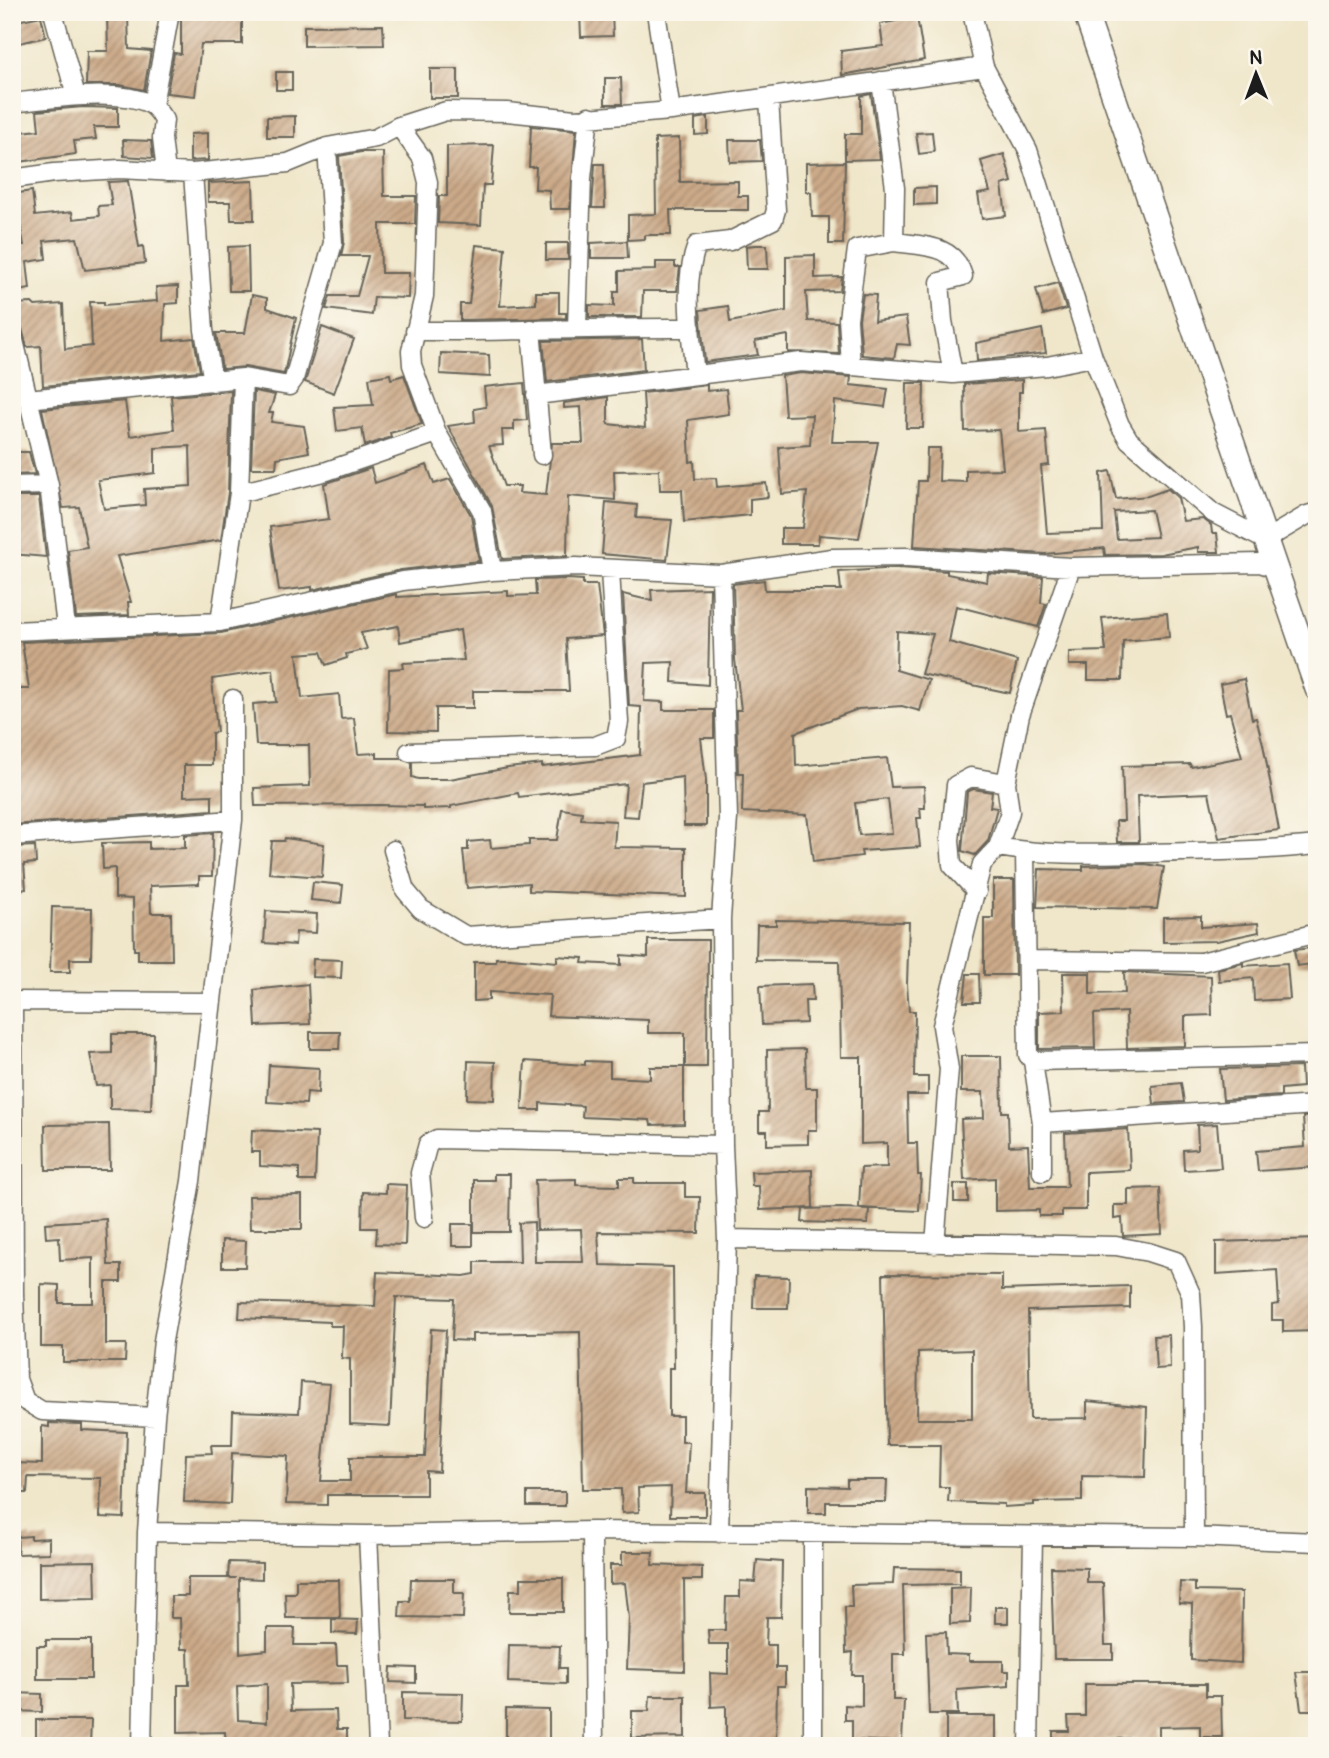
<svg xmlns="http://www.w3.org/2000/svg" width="1329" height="1758" font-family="Pangolin,sans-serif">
<defs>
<pattern id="building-hatch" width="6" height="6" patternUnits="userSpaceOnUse" patternTransform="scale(1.75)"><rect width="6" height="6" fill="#ccaa89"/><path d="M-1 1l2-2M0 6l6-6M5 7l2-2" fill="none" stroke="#a58a6f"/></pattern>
</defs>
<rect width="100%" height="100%" fill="#fbf7ec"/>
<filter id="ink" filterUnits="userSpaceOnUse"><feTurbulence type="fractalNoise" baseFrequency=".0143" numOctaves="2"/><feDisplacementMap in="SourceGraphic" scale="14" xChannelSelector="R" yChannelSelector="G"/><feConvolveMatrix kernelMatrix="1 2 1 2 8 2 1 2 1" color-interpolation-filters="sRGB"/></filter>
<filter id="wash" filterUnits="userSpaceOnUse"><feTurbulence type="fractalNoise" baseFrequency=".00686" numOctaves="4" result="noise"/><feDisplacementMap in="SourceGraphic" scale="28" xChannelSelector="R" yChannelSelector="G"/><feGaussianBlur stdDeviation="1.57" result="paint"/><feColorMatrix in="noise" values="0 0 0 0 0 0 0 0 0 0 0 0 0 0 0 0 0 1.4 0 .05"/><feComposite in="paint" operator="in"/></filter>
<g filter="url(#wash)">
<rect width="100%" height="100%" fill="#f0e7cb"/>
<g id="blocks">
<path fill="url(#building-hatch)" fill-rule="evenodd" d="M181,12H242V44H201L195,96L167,93L174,53L181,54Z
M580,12H612L613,36L581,37Z
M107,15H128L129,49L151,51L144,90L120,85H86L87,51H108Z
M41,16L46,37L15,44L12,22Z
M917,17L924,60L842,75L841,51L883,46L880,24Z
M383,25L384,45L304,46V26Z
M430,69H458V98H430Z
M276,72H292V90H276Z
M605,78H621L622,104H605Z
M871,94L880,159L845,160V134H861V96Z
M83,107L118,108V127H94L96,139L74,141L76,154L12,163V133L39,130L37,111Z
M295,116V137H267V117Z
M708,117V134L695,135V119Z
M531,126L576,130L570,209H550L549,190L535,189L536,167H529Z
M932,132L934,152L919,154L916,133Z
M208,133V160L190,161V134Z
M679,138L680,182L738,181V196H748V210H670L671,235H645V239L628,240V215L656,214L655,139Z
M123,140L151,141L153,158L124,156Z
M729,140H760L762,161L730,162Z
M494,145L491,185H483L481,225L438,223L439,196H447V146Z
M361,152H383L384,196H416L415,224H380L381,273H409L408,298L374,297L372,315L326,309L330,296H357L368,256H341L344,242L339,156Z
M1004,154L1012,182L1002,185L1006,216L982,219L978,194L990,192L981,161Z
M845,162L843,244H829V217H812L811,192H806V163Z
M595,164H604L605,208H592Z
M128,181L139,247L143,246L145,263L85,270L77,238L44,241L46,259L27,262L30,289L14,292L12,246L24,245L18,213H14L12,194L32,191L35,216L72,212L73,219L99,216L98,206L112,205L108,182Z
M253,181L254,220H231L230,202H208V183Z
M936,187V204L914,205V188Z
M627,241L628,258H591V243Z
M546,243H568V260H546Z
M476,245L505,248L500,306L536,304V292H559V313H566V318L460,320V304H469Z
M756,245H767L768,269H747L746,246Z
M248,246L249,291H229L228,247Z
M815,255V278L842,277L840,291L806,292L808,321L837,322L839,354L788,352V335L755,341L758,355L705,362L700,310L728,306L730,322L786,311V256Z
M656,262H675V267H680L677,291H643L642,317H589V305L614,306V292H619V271L656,270Z
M1058,283L1066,309L1043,315L1036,289Z
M178,286V303L165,304L164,341L194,338L200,371L43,386L41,346L27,347L21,325L12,321V304L32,303L35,306L63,304L65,349L92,346L90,302H104V305L157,301L156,287Z
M863,294L876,295L874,321L906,317L910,345L897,344L894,358L862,355L859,319Z
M252,295L267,298V308L296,318L284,374L245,367L222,369L216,333H245Z
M322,327L354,339L334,393L305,382Z
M1042,329L1046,353L977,361L976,343Z
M642,339L644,370L547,382L543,341Z
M441,353L489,355L490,377L440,374Z
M801,373L851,377L850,385L888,389L885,407L835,401L832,442H878L859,538L819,535L818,544H781V528H803L807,492L782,494L779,447L810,445L812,415L785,416L782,376Z
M390,374L391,379L404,375L422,424L390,433L391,437L365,446L362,428L337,431L334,407L373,405L369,378Z
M1022,380V392H1019V432L1046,430L1049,465L1041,466L1047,533L1103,531L1101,473L1110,471L1116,499L1148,496L1168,489L1178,498L1183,521L1203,519L1211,525L1212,533H1217L1219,552H1198V547L1161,554L1105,555L1104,548L1045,554L914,546L918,481H926L927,448H940L939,481L966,482V470L1003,469L999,430L965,431L964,384ZM1151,510L1157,537L1117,539L1114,512Z
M524,383L527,420L514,421V430H502L503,445L489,446L504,486H520L519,493L546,495L552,443H583L581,407L564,408V403L608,397V424L645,428L643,393L707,385V391L726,389L729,414L688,420L690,462L694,461L695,479L716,478L717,487L766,483L768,497L750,499V515L684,522L682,490H660L659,470L614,471L615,500L568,496L567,556L502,559L492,506L448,426L475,422L474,409L486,407L484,387Z
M907,383H924L923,428H906Z
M231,391L228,492L221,540L117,556L131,602H128L129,615L76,617L68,550L87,547L79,507L63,508L42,409L125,401L130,436L174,430L171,396ZM190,446L191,486L144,489L145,505L104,509L98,480L155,473V448Z
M254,391L275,395L269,413H273L271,422L304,426L309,452L277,458L276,468H251Z
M12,452H29L35,474L12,475Z
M427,465L434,484L450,479L471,515L479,561L401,570L312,590V587L279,591L270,527L329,519L324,484L371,468L375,483Z
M12,497H39L46,557L12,554Z
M606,502L637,505L636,518L672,520L667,560L602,554Z
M898,568L947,571V574L987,582L988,573L1043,577L1041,603L1046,604L1038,627L956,606L949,642L1017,661L1010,693L921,674L933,634L897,631L896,670L929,680L920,711L902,706L858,709L795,733L796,766L887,758L891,787L924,786L925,808H920L921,818H917L920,847L861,851L862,856L813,862L807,815L742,812L743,773H738L736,710H741L735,659L733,584L764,580L765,590H841L839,572ZM888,799L892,833L859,835L855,803Z
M567,579L583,580V585H597L603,636L566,639L569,691H473V708H436V732L388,731L389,669L404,668L403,663L464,660L460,630L400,642L398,626L361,633L367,649L346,654L347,658L326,665L321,652L297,654L302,698L339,694L341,719L354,718L358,754L377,753V758H400L412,763V777L418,779H450L508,768L542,764V767L640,755L641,707L629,706L623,594L652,601L651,590L710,588L708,685L672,682L673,662L646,663L644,701L663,702V710H714V738H701L706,780V826H684L683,777L642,782L638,817L623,816L626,784L519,797L518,793L451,806V808L423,809V806L381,805L255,806L254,788L310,786L309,745H256L253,704L276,702L273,670L212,679L217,732L212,733V765H184V796L212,795V810L12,825V689H29L22,642L221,633L397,594V597L508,591V596L536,595L535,580Z
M1167,613L1169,637L1123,641L1122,680H1088V665H1069V652L1106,651L1102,618Z
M1244,679L1252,719L1256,718L1263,744L1279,830L1219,838L1209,793L1137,796L1139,842H1117L1116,821H1124L1122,766L1190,764L1191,767L1242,757L1230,713L1226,714L1220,684Z
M973,789L992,792L990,807L997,808L988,841L975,855L962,851L967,792Z
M562,809L582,812L581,819L616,821L614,847L686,848V897L529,891V883L467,888L463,850H468V842L490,840L491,848L529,845V840H557Z
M213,833L212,876H199V884L150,886L151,913H171L172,960H138V950H134L133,899L115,898V868L103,869L102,843L149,842V849L185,848V835Z
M285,838L324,844L322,877L269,873L272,841H284Z
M35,846L36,863L24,864L26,889L12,890V847Z
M1145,864L1164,867L1157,909L1037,907L1039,869L1083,870V866Z
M993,880H1014L1015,975H984V918H993Z
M313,882L343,885L341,903L311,900Z
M52,907L92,908L91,959H70V972H50Z
M266,911L317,914L316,933L296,932L295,945L264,943Z
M1201,916V927L1258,923L1259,932L1217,941L1163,942V917Z
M776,920L909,922L907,984L909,1011H915L914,1077H928V1095H907L908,1143H917L918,1175H921L919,1211L859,1208L861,1168L887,1167V1143L861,1144V1057H841L839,961L756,960L757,925H776Z
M648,940H708L707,1067H685V1033H648V1020L548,1016L550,995L489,992V1000L474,1001V962H496V958H510L557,962V956L583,958L582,963L621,965V955L648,957Z
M1311,948L1313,964L1297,966L1294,950Z
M313,959L342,960L341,978L312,977Z
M1243,963V966L1287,963L1290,999L1254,1001L1253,978L1219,981L1218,969Z
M1124,972L1211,976L1212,1015L1185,1016V1046L1127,1048L1126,1012L1094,1014L1095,1048L1039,1049V1012L1064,1011L1063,973H1090V994L1125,993Z
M967,974H979L980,1002H964Z
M308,984L310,1024L256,1026L254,990Z
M812,984L813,1001H805L806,1023L762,1025L760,986Z
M310,1032H340L339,1049H310Z
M112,1034H154L151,1110L110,1109V1085L96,1086L90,1054L112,1053Z
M805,1049L806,1088H817V1130H808V1144L767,1145V1131H759V1112H768L767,1050Z
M961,1056H1001L1002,1112H1008L1009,1146L1028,1145L1030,1187H1067L1065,1133L1128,1129L1130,1170L1086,1172V1210H1062V1216H1039V1210L995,1211V1178L964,1180L961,1119L984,1118L983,1092H961Z
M468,1061L495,1062L494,1100L467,1099Z
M525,1061L585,1065V1061L610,1062V1077L650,1079V1067H684V1124L651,1125L650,1120L582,1117L583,1106L540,1103V1110H522Z
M269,1065L319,1068L318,1093L307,1092L306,1104L267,1102Z
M1301,1067L1302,1087L1281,1089V1096L1223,1100L1220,1069Z
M1181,1083L1184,1102L1154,1104L1152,1086Z
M1317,1116V1167L1258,1171L1256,1151L1305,1147L1303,1117Z
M109,1124L110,1170H46L45,1125Z
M1217,1124L1221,1168L1184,1170L1183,1150L1197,1149L1198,1146L1197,1125Z
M252,1130L317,1133L315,1181H299V1168L260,1166V1152H251Z
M812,1170L813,1208L760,1210L759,1186H752L751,1172Z
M494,1174H510L509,1232H474V1180H494Z
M619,1178H634V1183H685V1197H700L699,1233L598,1232L600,1265L673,1267L674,1368H669V1416H682V1442H689L686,1493H705V1516H670L671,1487L638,1488L639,1512L622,1513L621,1489H583L580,1332L472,1334V1341L452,1340L454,1299L396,1297L390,1426L350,1424V1359L342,1358L343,1326H330V1322L239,1318L240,1302L375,1306L377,1272L464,1276L475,1274V1262H520L519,1223L534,1222L535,1262H583L581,1229L537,1230L535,1180L576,1179V1185L619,1186Z
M386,1184L407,1185L405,1245L376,1244L377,1228H362L363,1192L386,1193Z
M954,1184H968V1202H954Z
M1160,1188L1162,1234L1123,1236L1122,1218L1114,1219V1205H1128V1189Z
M302,1195V1229H250L249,1196Z
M841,1208L869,1209L868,1224L802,1222L803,1209Z
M106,1219L108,1265H121V1282H106V1344H126L125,1362H63V1347H41V1284L59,1285V1303H93V1258L60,1260L59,1237L46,1238L45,1223Z
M452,1224H473V1246H452Z
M1317,1239V1331L1283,1332V1320H1272V1305L1279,1304L1277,1270L1216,1274V1242Z
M222,1240L246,1241L245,1267H222Z
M883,1274L1002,1275V1290L1130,1286V1308L1028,1311L1030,1419L1087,1418V1401L1147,1407L1145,1477L1082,1476V1501L1034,1502V1505L1004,1507V1504L948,1502L949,1487H939L940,1445H887ZM972,1350V1419H917L918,1352Z
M754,1276L789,1277L788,1308H753Z
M431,1329L446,1330L439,1472L426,1471V1495H327V1505L286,1504L288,1456L232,1453L230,1504L184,1502L186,1454L212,1453L211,1445H232L233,1411L299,1413L301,1382L330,1384L321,1481H350V1457H425Z
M1169,1335L1170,1368L1156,1369L1154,1336Z
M49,1423L82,1424V1430L127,1432L124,1518L100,1517L101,1478L28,1477L27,1493H12L13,1463L42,1464V1426L49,1427Z
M847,1480H887L886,1502H826V1513H808V1486L847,1487Z
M527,1492H565V1506H527Z
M31,1536V1539L49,1538V1553L18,1554L17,1537Z
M622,1552H653L652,1565L702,1567V1580H684L685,1671L627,1669L629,1618L625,1583L610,1584V1565H622Z
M757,1560L782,1562L781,1617H767L766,1645H776V1668H785V1686H777L776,1746H726V1706L711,1707L710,1673L728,1674V1644H709L708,1630H725L726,1597H740V1581L755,1582Z
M95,1561L96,1598L39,1599V1562Z
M229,1562L262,1563V1579L239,1578L240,1653L267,1650V1628H295L294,1645H336L337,1665H347L348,1683L290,1684L291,1711L336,1710L337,1729H347V1746H226L225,1732L178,1733V1685H189L188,1649H181L180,1618H171V1596H188V1578H236H228ZM267,1684V1722L238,1720L237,1686Z
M1051,1567L1087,1568V1583H1103L1105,1645H1113V1659H1054Z
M894,1568L960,1569V1584L903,1585L905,1654H893V1700H904L902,1742L852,1740V1720H845V1705L862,1706V1675H852L853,1652L846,1653L845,1607H852L851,1585L893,1584Z
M521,1578H563V1612H509L510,1590H521Z
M411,1579H454V1593H464L463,1618L399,1617L400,1601H410Z
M296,1580H339L340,1618H286L285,1593H296Z
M1180,1582L1195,1583V1591L1242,1592L1241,1663L1191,1660L1192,1604L1179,1603Z
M971,1587L970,1623L950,1624V1588Z
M995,1607H1008V1623H995Z
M332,1619L358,1620L357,1634L332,1633Z
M946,1632L947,1654L969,1655V1661H1003V1671H1009V1686L957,1690L958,1714H929L926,1633Z
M46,1640H91V1679H37V1646H46Z
M509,1645L560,1646L559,1668H566V1684L508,1682Z
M391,1667L416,1668V1683L390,1682Z
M1296,1672H1317V1710H1301Z
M1085,1684H1206V1696H1221L1222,1737H1200V1726L1159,1727V1738L1104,1739V1746H1053V1731H1069L1068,1716H1085Z
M403,1692L463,1693L462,1721L403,1720Z
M12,1693L42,1694V1712L12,1711Z
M650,1696H685V1737L632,1738V1711H649Z
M506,1709L549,1710V1746H506Z
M946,1716H996V1746H946Z
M36,1720H91L90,1746H36Z"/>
</g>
</g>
<g filter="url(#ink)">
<use href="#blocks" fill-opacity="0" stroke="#666359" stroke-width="2"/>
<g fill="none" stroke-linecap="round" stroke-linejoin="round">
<defs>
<path id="minor" d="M53,12L76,96
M656,12L671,111
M972,12L984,67L1028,150L1093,357L1120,425L1129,440L1213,513L1265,540L1307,515L1317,512
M881,81L895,188L894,242C923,246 954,244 963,276L940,282L943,321L953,374
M12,103C47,99 118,88 150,104C156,107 160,114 164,120L162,138L166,172
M153,105L170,12
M399,126L422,158L428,182L424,296L411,351L412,365L437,433L482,511L492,571
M193,173L204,330L213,382
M12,179L54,173L120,169L193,173L288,163L327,147L376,138L399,126L446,111L507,112L575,119L671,111L984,67
M577,327L582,178L589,116
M531,329L542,455
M415,331C507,332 599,327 691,328
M12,332L49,485L66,627
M851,366L848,319L857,249L894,242
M695,375C691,334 682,284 697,245L730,241L773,220L776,210L769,99
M536,395L801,362L953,374L1047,366L1093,357
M27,399L243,378L289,386L294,379L333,243L327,147
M12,486L49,485
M239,493L327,471L437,433
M220,622L239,493L243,378
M12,631L220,622L403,581L492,571L576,567L721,574L832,558L906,557L1071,567L1260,563L1278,569
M409,752L595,746L616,738L619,722L610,570
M12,836L233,820
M998,847C1046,856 1095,854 1144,853C1202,852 1259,851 1317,845
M393,850L405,890L421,909L466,936L721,919
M1025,852L1028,1055L1033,1061L1042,1123V1172
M977,892L952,865L950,840L956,785L971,777L1006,783
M1029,960L1201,962L1317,933
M12,1001L212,1002
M13,1001L14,1294L17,1379L25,1401L42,1411L155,1417
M1033,1061L1317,1055
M1042,1123L1317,1105
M424,1218L420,1173L428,1144L437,1139L723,1145
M727,1239L1116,1246L1148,1252L1176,1261L1191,1294L1193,1327L1194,1537
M935,1244L949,1069L942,1026L982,864L998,847L1010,812L1006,783L1020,715L1071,567
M592,1531L594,1746
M147,1532L368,1535L592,1531L1194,1537L1317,1542
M719,1533L727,1239L723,1145L721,919L728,818L721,574
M813,1534V1746
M368,1535L378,1746
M142,1746L147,1532L155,1417L163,1341L191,1181L233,820V699
M1029,1746L1033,1537"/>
<path id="major" d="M1085,12L1317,689"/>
</defs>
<use href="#minor" stroke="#666359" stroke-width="21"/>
<use href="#major" stroke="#666359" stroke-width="26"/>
<use href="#minor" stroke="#fff" stroke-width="18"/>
<use href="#major" stroke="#fff" stroke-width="23"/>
</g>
</g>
<rect width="1329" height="1758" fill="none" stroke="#fbf7ec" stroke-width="42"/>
<g transform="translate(1256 74) rotate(359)" stroke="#fbf7ec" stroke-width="5" paint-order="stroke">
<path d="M0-5L12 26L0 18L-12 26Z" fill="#1c1c1c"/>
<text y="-10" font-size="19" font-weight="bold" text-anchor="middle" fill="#1c1c1c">N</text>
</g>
</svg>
